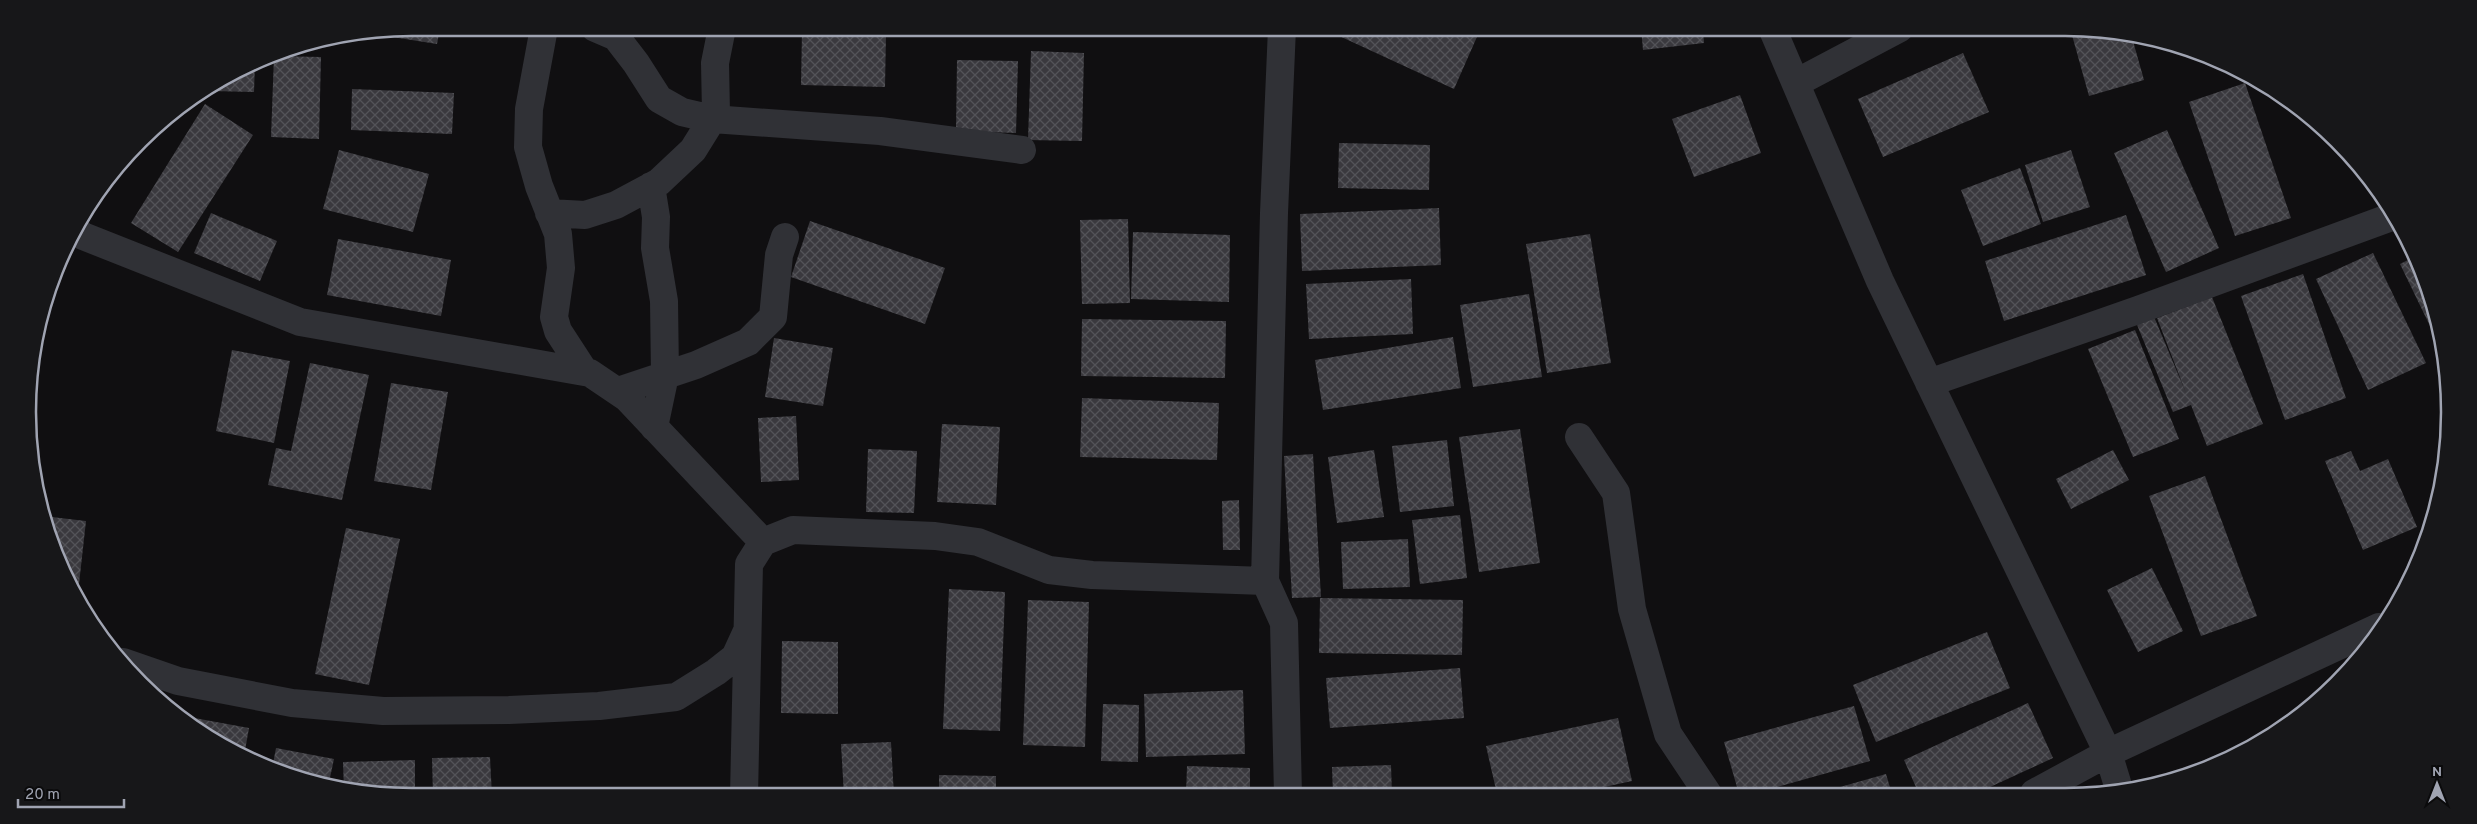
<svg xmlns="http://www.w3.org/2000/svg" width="2477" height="824" font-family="Overpass,sans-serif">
<defs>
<pattern id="building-cross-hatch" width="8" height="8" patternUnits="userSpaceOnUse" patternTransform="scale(1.25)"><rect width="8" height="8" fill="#3a393e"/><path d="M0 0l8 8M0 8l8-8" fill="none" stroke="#535358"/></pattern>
</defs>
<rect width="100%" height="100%" fill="#100f11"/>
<path fill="url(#building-cross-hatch)" d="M412,28H440L437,44L367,33Z
M1322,28H1474L1480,30L1454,89Z
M1641,28H1703L1704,43L1643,50Z
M2070,28L2131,34L2144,80L2089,96Z
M802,31L886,34L885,87L801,85Z
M1031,51L1084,53L1082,141L1028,140Z
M1963,53L1989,112L1883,157L1858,99Z
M274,56L321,57L319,139L271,137Z
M957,60L1018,61L1016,133L956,131Z
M255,63L254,92L211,91Z
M2245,83L2291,218L2235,236L2189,102Z
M352,89L454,93L452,134L351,130Z
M1740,95L1761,153L1694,177L1672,119Z
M205,104L253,135L178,252L131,223Z
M2167,130L2219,248L2166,272L2114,153Z
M1339,143L1430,145L1429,190L1338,188Z
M339,150L429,174L413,232L323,209Z
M2071,150L2090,207L2043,222L2025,165Z
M2020,168L2041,224L1983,246L1961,190Z
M1439,208L1441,265L1302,271L1300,214Z
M211,213L277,241L260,281L194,253Z
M2126,215L2146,275L2004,321L1985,261Z
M1128,219L1130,303L1082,304L1080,220Z
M810,221L945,268L925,324L791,277Z
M1133,232L1230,235L1229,302L1131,299Z
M1590,234L1611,363L1547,373L1526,244Z
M338,239L451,260L441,316L327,295Z
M2373,253L2426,363L2368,390L2316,279Z
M2416,256L2420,265L2442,337L2444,355L2400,264Z
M2303,274L2346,398L2285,420L2241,296Z
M1411,279L1413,334L1309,339L1306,284Z
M1529,294L1542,377L1473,387L1460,305Z
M2212,297L2263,424L2207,446L2191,405L2173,412L2135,320L2152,312L2186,393L2157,318Z
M1082,319L1226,321L1225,378L1081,376Z
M2135,330L2179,439L2133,457L2088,349Z
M1453,337L1461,388L1323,410L1315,360Z
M774,338L833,348L823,406L765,397Z
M232,350L290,361L274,443L216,431Z
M310,363L369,375L342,500L268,485L276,448L291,451Z
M391,383L448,392L431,490L374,481Z
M1082,398L1219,403L1217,460L1080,457Z
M796,416L799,480L761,482L758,418Z
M942,424L1000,427L996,505L937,502Z
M1520,429L1540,563L1479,572L1459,437Z
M1447,440L1454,506L1400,512L1392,446Z
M868,449L917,451L914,513L866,512Z
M1374,450L1384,517L1337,523L1328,457Z
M2113,450L2129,480L2071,509L2056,479Z
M2351,451L2360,471L2388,459L2417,527L2363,550L2325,461Z
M1313,454L1321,597L1292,598L1284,456Z
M2205,476L2257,616L2201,636L2149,496Z
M1239,500L1240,550H1223L1222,501Z
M1460,515L1467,578L1420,584L1412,520Z
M43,516L86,521L78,593Z
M346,528L400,539L369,685L315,674Z
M1408,539L1410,587L1343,589L1341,542Z
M2152,568L2183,631L2138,652L2107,590Z
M949,589L1005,592L1000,731L943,729Z
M1320,598L1463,600L1462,655L1319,653Z
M1028,600L1089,602L1085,747L1023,745Z
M1987,632L2010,688L1876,742L1853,685Z
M782,641L838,642V714L781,713Z
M1460,668L1464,718L1330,728L1326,678Z
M1243,690L1245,754L1146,757L1144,694Z
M2028,703L2053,758L1977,793L1919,794L1904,760Z
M1103,704L1139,705L1138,762L1101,761Z
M1854,706L1870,761L1752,794H1739L1724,742Z
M189,717L249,728L244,756L199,732L188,723Z
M1618,718L1632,781L1572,794H1497L1486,746Z
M891,742L894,796H844L841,744Z
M276,748L334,759L328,787L272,769Z
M490,757L492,796H433L432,758Z
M415,760V796L344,790L343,762Z
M1391,765L1392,795H1333L1332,767Z
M1187,766L1250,768V795H1186Z
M1886,774L1892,794H1819V793Z
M939,775L996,776V795H939Z"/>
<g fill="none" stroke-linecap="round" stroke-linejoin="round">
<path stroke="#303136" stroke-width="28" d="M544,28L529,109L528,147L539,186L558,234L561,268L554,317L558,331L584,371
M595,28L616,37L636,63L659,99L682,112L712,119L880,131L1022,150
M1282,28L1274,213L1265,581L1284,623L1288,795
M1772,28L1880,281L2108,753L2120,792
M1796,83L1900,28
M651,186L656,217L655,248L664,301L665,375L654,427
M549,213L585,215L616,205L659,182L693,150L716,113L715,63L722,28
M75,230L83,236L300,322L590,373L627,398L763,542
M1929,383L2138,310L2394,216
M618,391L696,365L748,342L773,317L779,255L785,237
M1579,437L1616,493L1632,609L1668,734L1708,794
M123,662L178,681L292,703L383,711L509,710L599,706L676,697L716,672L735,657L746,633
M2034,793L2108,753L2379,627
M744,796L749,564L763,542L793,530L935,536L978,542L1049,570L1092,575L1265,581"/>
</g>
<path d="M0 0H2477V824H0ZM412 36H2065A376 376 0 0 1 2441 412V412A376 376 0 0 1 2065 788H412A376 376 0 0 1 36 412V412A376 376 0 0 1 412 36Z" fill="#171719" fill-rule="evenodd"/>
<path fill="none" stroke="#a0a4b2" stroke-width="2.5" d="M412 36H2065A376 376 0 0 1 2441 412V412A376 376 0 0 1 2065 788H412A376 376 0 0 1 36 412V412A376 376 0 0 1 412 36Z"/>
<g transform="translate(2437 784)" stroke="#0b0b0c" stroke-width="4" paint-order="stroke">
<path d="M0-4L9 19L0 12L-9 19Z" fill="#a0a4b2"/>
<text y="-8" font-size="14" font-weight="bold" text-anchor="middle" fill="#a0a4b2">N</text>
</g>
<path d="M18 799v8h106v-8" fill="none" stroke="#a0a4b2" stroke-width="2.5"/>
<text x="25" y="799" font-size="15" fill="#a0a4b2" stroke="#0b0b0c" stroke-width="4" paint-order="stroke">20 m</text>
</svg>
